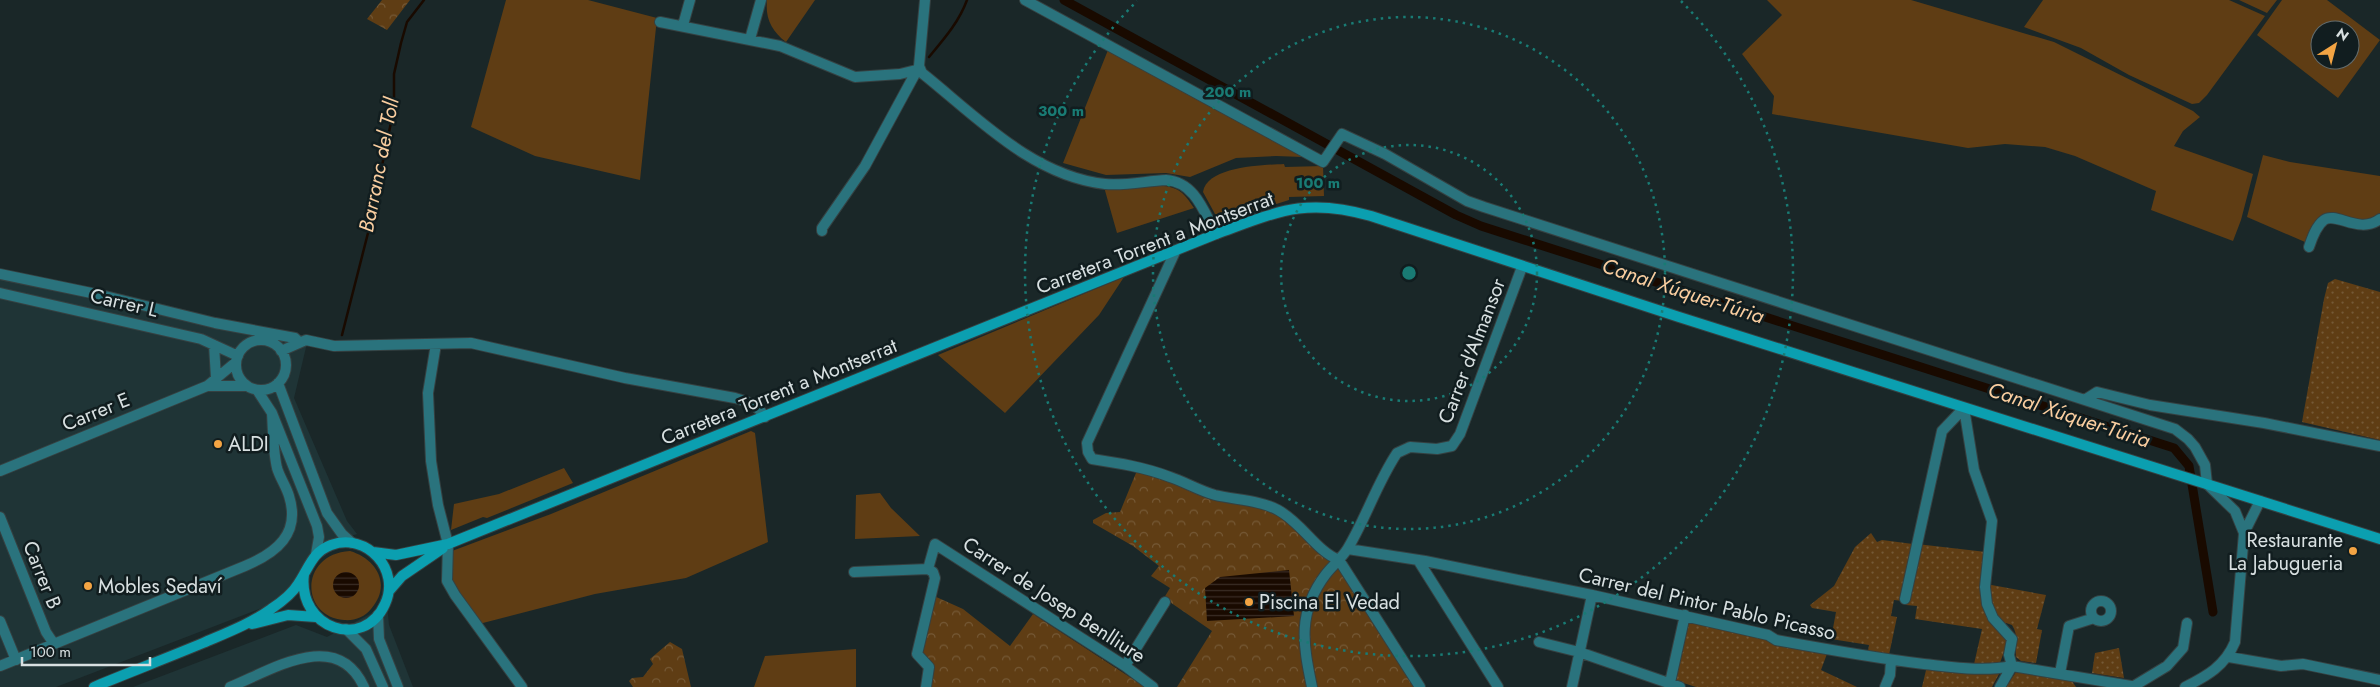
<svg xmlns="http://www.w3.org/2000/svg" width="2380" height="687" font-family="Jost,sans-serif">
<defs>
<pattern id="forest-crowns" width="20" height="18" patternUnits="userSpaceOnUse" patternTransform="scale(1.25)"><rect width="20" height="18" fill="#5f3d14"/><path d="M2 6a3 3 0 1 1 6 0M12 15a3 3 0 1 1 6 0" fill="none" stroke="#755936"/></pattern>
<pattern id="garden-dots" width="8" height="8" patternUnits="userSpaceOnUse" patternTransform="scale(1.25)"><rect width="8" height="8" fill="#5f3d14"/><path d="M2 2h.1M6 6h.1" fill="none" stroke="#755936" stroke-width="1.8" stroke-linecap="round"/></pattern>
<pattern id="water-rules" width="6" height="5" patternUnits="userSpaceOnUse" patternTransform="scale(1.25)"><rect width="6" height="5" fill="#190a00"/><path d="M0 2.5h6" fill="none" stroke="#3a2d25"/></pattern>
</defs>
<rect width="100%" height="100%" fill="#1a2728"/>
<path fill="#1f3436" d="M0,270L197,315L312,337L307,343L294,398L347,521L357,534L328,544L287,593L272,604L56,687H0Z
M387,605L389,625L413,687H133L296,625L327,637Z"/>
<path fill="#5f3d14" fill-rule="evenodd" d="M506,0H588L657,18L640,180L535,156L471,127Z
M767,0H815L786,42C772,31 765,19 767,0Z
M1767,0H1911L2054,42L2193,111L2200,117L2183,131L2174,146L2253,174L2241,220L2233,241L2151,210L2156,191L2075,156L2045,147L2005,144L1968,148L1772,114L1774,96L1742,54L1782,15Z
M2043,0H2229L2265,16L2207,95L2199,103L2192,104L2129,75L2081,48L2024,27Z
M2239,0H2277L2267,13Z
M2282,0H2327L2380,40L2338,98L2257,35ZM2320,30H2350V60H2320Z
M1108,50L1304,156L1303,157L1276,156L1236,158L1190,177L1166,173L1106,175L1063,163Z
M2263,155L2290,162L2380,176V214L2371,222L2333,215L2313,229L2305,242L2247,217Z
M1284,164L1285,167L1323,166L1324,196L1289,197V200L1223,221L1215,214L1203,192C1207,166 1264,165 1284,164Z
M1148,185C1173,186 1180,186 1194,208L1117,233L1104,187Z
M1124,277L1099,315L1005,413L938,355Z
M751,431L755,433L768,542L686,578L595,594L479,624C455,592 449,592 452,551L551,514Z
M564,468L573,483L487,518L483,517L451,530L454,504L499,494Z
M880,493L891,508L920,536L855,539L856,495Z
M350,551C377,559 392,585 371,609C365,617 354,621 344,620C300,617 299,554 350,551Z
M856,649V687H754L765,656Z"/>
<path fill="url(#forest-crowns)" d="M382,0H410L387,30L367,19Z
M1138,468L1277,509L1339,560L1423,687H1177L1212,631L1164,598L1170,588L1151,576L1159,566L1133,546L1093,523V520L1106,513L1120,512Z
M934,596L963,609L1010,646L1033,614L1145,687H929L922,653Z
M670,642L682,649L691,687H633L629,681L632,678L643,677L653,664L650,659Z"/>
<path fill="url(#garden-dots)" d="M2335,279L2380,292V440L2302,422L2324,299L2328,283Z
M1871,533L1877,542L1882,540L1913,544L1903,601L1894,600L1891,616L1897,617L1889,655L1868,651L1869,645L1831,639L1836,612L1812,608L1810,605L1834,586L1855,547Z
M1917,544L1986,552V615L2008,640L2000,663L1996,665L1974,664L1982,629L1915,619L1917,606L1906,605Z
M1986,584L2046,595L2037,629L2042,630L2036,663L2021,661L2016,657C2015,645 2019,636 2012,625L2006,623L2005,626L1992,614Z
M1688,619L1828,651L1821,670L1857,687H1696L1677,681L1675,679Z
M2119,648L2124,678L2092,673L2095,653Z
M1927,666L1998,672L1999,674L1992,687H1922Z
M2016,672L2072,681L2076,687H2006Z"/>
<path fill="url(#water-rules)" d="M1289,570L1294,616L1207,621L1205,588L1220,577Z
M333 585a13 13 0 1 1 26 0a13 13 0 1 1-26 0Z"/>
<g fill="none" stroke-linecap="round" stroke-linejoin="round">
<path stroke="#190a00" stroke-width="2.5" d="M929,57C944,39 959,22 967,0
M342,335L368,233L394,108V74L401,43L407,22L424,0"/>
<path stroke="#190a00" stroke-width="9" d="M1064,0L1456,215L1481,226L2174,448L2189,466L2213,612"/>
<defs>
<path id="minor" d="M925,0L919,66L922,73C976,116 1032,176 1105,184C1125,186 1146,181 1166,180C1195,182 1204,212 1216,234
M1025,0L1323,162L1342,134L1385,154L1467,201L1484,207L2175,429L2188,439L2195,447L2205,465L2207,484L2235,511L2244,533
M660,22L780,46L855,77L900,74L920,69
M683,25L690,0
M750,39L761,0
M822,231V228L865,166L916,72
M2309,247C2312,238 2316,226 2324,220C2336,211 2359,235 2380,219
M1175,252L1087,443L1088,452L1092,459C1118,463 1144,467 1170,477C1185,482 1200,491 1215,495C1236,500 1259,500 1278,510C1302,523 1316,551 1339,560L1420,687
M0,274L101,295L215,323L295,338L299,342
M0,293L201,339L238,356
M236 365a25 25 0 1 1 50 0a25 25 0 1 1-50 0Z
M436,344L428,393L431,461L438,505L448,544L447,581L455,595L522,687
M214,345L216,378
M281,351L306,340L334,346L471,343L625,378L735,398C749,402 757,405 765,417
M278,383L327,513L342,534L352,543
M207,386H247
M257,390L272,413L317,526L319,537L316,554
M2086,399L2097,392L2150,405L2264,423L2380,446
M1964,408L1974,470L1992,521L1985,587L1987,604L1993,618L2012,639L2009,655L2012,666
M0,471L207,386L236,362
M0,517L46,632L54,644
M1348,549L1425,561L1592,595L1768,635L1776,640C1825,649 1874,658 1924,664C1953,667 1983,672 2012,666L2137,687
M1418,560L1498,687
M854,572L928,569L935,544L1125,666L1153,687
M1905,599L1942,431L1964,408
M2091 611a10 10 0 1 1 20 0a10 10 0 1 1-20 0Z
M378,615L379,639L398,687
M0,621L16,660
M346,629L366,649L383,687
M1539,642L1579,652L1680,687
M2229,657L2281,666L2303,664L2380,680
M0,666L245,566C276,553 301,534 289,496C286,486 280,478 277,468C273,450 273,431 272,413
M1125,666L1165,602
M2060,673L2069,626L2094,618
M2134,686L2167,666L2183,648L2187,623
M230,687C272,670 337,627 364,687
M926,687L929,667L917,654L935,578L933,572L928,569
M1312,687C1303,644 1297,612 1326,574C1333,565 1342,558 1348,548C1366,518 1377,483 1397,453L1410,447L1437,449L1452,446L1460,434L1522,267
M1572,687L1592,595
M1669,687L1685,615
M1885,687L1890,675L1891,660
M2000,687L2012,666
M2185,687C2207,676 2225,666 2235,642L2244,533L2260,501"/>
<path id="secondary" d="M373,552L396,555L448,544L1216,234C1277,212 1305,197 1371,216L1679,317L2380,539
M389,591L402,576L443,548
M252,624L288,615L316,617
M94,687C130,672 167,658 203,643C226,633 250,624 271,609C280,603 292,594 298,584C309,568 312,552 331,545C367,532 401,570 385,604C364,651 297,629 304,574"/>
</defs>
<use href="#minor" stroke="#354142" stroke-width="12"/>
<use href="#secondary" stroke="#354142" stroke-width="12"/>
<use href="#minor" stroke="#2a737d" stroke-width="10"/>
<use href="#secondary" stroke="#0b9fb0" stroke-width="10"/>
</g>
<g fill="none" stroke="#197b74" stroke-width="2.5" stroke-dasharray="2.5 5">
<circle cx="1409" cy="273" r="128"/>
<circle cx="1409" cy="273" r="256"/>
<path d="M1681 1A384 384 0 1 1 1137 1"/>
</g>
<g fill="#f3a443" stroke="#111d1f" stroke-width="2">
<circle cx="218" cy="444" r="5"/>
<circle cx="2353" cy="551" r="5"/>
<circle cx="88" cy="586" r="5"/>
<circle cx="1249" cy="602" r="5"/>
</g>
<g text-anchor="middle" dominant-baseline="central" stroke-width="5" stroke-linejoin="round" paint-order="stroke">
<g font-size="20" fill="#d8e0e1" stroke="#111d1f">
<text transform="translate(1155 243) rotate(-21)">Carretera Torrent a Montserrat</text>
<text transform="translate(124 303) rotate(13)">Carrer L</text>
<text transform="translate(1472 351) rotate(-69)">Carrer d'Almansor</text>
<text transform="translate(779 392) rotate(-22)">Carretera Torrent a Montserrat</text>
<text transform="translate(96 412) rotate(-22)">Carrer E</text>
<text transform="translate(42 575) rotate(68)">Carrer B</text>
<text transform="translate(1054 600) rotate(33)">Carrer de Josep Benlliure</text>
<text transform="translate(1707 604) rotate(13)">Carrer del Pintor Pablo Picasso</text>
</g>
<g font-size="20" fill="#d8e0e1" stroke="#111d1f" text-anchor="start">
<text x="228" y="444">ALDI</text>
<text x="2343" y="540" text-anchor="end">Restaurante<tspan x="2343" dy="23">La Jabugueria</tspan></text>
<text x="98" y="586">Mobles Sedaví</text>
<text x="1259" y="602">Piscina El Vedad</text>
</g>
<g font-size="21" font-style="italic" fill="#facea0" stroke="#111d1f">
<text transform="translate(379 165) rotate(-79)">Barranc del Toll</text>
<text transform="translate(1683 291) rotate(18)">Canal Xúquer-Túria</text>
<text transform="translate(2069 415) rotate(18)">Canal Xúquer-Túria</text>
</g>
</g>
<circle cx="1409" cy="273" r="8" fill="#197b74" stroke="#111d1f" stroke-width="2.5"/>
<g font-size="15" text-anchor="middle" font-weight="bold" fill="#197b74" stroke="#111d1f" stroke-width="5" stroke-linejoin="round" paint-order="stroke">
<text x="1228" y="97">200 m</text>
<text x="1061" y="116">300 m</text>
<text x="1318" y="188">100 m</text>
</g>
<g transform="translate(2335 45) rotate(36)"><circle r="24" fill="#111d1f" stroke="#616b6d"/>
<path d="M0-4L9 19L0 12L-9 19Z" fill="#f3a443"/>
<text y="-8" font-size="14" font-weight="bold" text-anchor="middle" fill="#d8e0e1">N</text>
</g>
<path d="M22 657v8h128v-8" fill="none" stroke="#d8e0e1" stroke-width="2.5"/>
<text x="30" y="657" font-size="15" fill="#d8e0e1" stroke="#111d1f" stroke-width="4" paint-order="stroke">100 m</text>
</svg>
